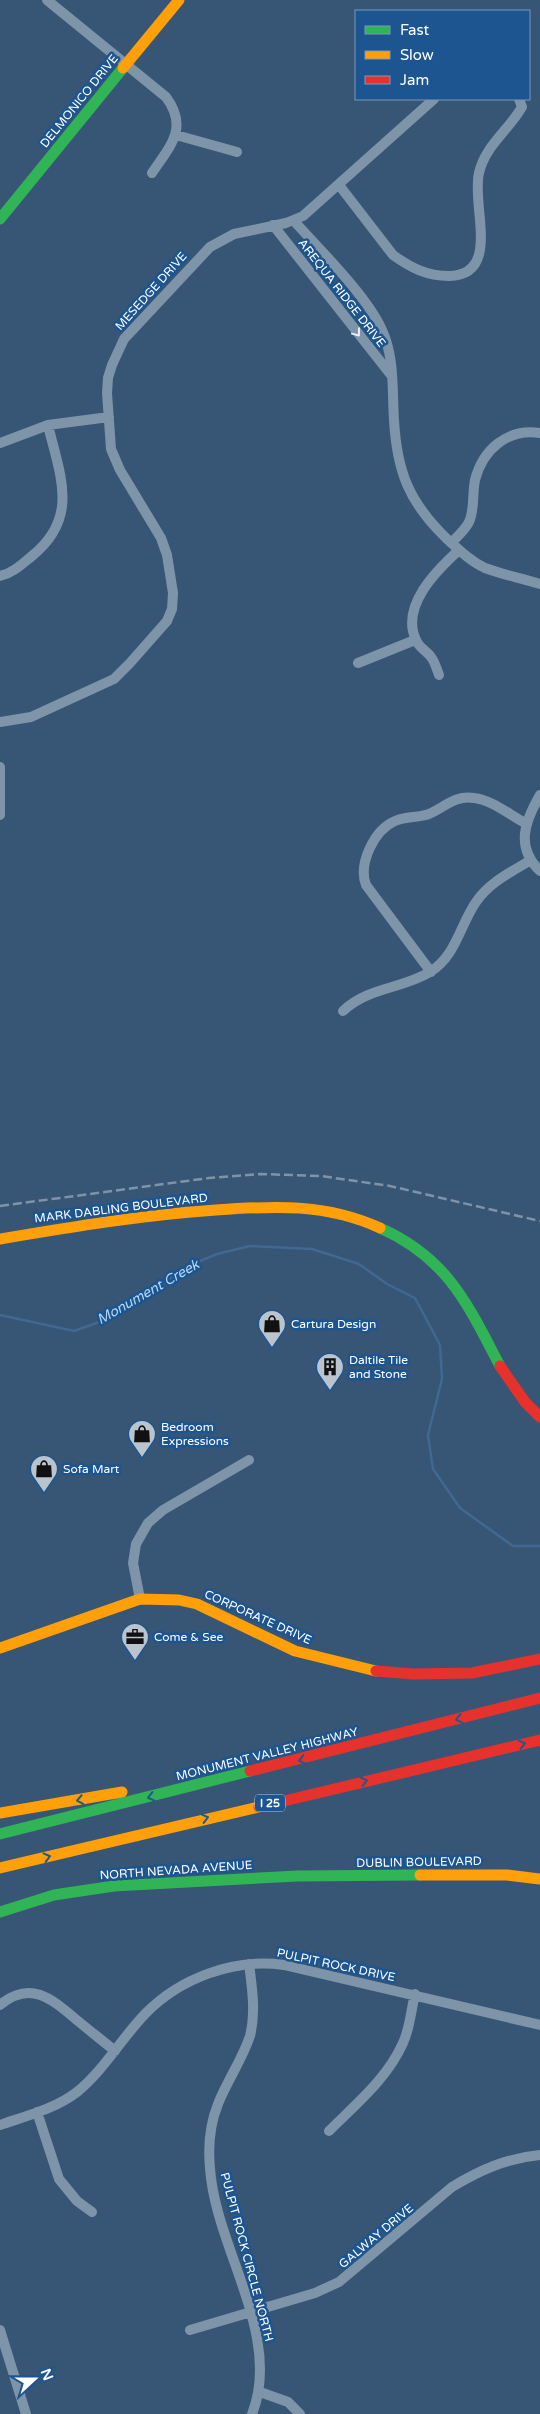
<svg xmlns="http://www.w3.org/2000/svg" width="540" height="2414" font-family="'Varela Round',sans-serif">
<rect width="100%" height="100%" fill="#375675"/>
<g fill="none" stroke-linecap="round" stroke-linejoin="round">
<path stroke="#406891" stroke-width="2.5" d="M0,1315L74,1331L102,1321L147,1295L188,1266L217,1254L250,1246L312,1249L359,1264L387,1284L415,1298L440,1345L442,1379L428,1435L433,1469L460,1508L513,1546H540"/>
<path stroke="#7e94a8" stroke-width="10" d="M47,0L166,97C189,128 170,146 152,173
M176,135L237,152
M339,185L393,255C411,268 427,276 449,276C502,275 471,205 479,173C485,146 508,131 522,107L519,99
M294,221C320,250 367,296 382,330C395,358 392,391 394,420C397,472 409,502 446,538C458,549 470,561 485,568C503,575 522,578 540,584
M273,225L391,375
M0,443L48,425L109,417
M451,543C457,537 465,530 469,522C475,509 472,494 475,480C483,449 508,428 540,433
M0,576C13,573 22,564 32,556C80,517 60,476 48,425
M358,663L415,640
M439,675C437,670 435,662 431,657C427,651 419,648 416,640C400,606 437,570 459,550
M0,722L31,717L114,679L130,663L167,621L172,609L173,593L167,555L161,538L120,470L111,449L107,393L108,378L112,365L124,339L210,247L234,234L286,223L303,216L434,99
M0,767V815
M540,795C525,821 515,847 540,871
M431,972L366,885C358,864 374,830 395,821C406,816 418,818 429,814C445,807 455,795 474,798C492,800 510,815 525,823
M343,1011C368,987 402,989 430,972C456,956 460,925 476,902C490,882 511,872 531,860
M140,1599L133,1563L136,1544L148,1523L163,1510L249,1460
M249,1964C252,1987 256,2012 250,2036C242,2060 227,2081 218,2104C210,2124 208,2147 210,2168C215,2247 283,2336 252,2414
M0,2005C31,1979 53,2000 78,2021C90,2031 103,2041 115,2051
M37,2112L59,2179L77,2201L92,2212
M0,2125C26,2116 55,2109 77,2092C104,2070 121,2039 145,2014C180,1978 234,1958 284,1965L540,2025
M329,2131C356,2104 387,2079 403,2043C410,2028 411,2010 415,1994
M0,2330L26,2414
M190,2330L315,2293L339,2282L452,2187C480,2170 507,2158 540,2155
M260,2392L288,2402L300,2414"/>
<path stroke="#30b455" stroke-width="11" d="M0,219L123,68
M380,1228C448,1258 468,1305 500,1366
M0,1834L250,1771
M0,1912L54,1895L114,1886L297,1876L420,1875"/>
<path stroke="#ff9f0a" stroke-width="11" d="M123,68L179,0
M0,1239C71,1227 143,1215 216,1210C273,1206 326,1203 380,1228
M0,1648L140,1599L179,1600L197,1604L295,1651L376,1671
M0,1813L122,1792
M0,1868L259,1807
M420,1875H507L540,1879"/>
<path stroke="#e5322d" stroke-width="11" d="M500,1366L525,1402L540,1417
M376,1671L413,1674L472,1673L540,1659
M250,1771L540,1698
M259,1807L540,1740"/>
<path stroke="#7f93a8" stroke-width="2.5" stroke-dasharray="9 4" stroke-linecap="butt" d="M0,1206L209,1178L261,1174L321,1176L390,1186L540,1221"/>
</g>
<defs><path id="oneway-chevron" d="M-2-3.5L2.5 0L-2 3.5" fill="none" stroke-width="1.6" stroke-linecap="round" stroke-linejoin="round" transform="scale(1.25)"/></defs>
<use stroke="#eceff2" href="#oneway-chevron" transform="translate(357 333) rotate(53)"/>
<g stroke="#1d5a8d">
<use href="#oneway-chevron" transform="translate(459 1719) rotate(166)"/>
<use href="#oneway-chevron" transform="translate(522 1744) rotate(-13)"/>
<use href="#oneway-chevron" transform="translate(302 1760) rotate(165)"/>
<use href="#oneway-chevron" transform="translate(364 1781) rotate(-13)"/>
<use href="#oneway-chevron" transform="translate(151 1797) rotate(166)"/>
<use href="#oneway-chevron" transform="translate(80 1800) rotate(169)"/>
<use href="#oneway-chevron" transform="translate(205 1818) rotate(-14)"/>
<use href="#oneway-chevron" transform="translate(47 1857) rotate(-14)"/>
</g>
<defs>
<symbol id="shop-pin" viewBox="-11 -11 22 30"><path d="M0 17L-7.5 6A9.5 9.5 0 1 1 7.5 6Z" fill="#b9c4cf" stroke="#1c5590"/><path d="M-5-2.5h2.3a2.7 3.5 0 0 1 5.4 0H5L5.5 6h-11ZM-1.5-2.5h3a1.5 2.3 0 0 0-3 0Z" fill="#111"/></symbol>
<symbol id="building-pin" viewBox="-11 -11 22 30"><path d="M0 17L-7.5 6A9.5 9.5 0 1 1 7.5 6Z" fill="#b9c4cf" stroke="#1c5590"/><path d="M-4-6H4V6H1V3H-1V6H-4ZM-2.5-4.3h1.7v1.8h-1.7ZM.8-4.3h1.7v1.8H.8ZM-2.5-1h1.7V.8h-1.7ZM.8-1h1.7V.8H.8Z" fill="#111"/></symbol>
<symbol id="office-pin" viewBox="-11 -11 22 30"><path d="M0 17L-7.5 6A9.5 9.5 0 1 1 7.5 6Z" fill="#b9c4cf" stroke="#1c5590"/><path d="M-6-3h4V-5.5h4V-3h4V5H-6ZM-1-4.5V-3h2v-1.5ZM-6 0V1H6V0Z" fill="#111"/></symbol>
</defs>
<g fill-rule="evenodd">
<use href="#shop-pin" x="256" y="1308" width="32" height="43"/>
<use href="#building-pin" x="314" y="1351" width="32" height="43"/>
<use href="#shop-pin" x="126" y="1418" width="32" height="43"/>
<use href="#shop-pin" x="28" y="1453" width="32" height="43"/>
<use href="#office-pin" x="119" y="1621" width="32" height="43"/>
</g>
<g text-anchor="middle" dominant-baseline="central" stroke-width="5" stroke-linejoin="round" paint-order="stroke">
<rect fill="#1c5590" stroke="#bbccde" stroke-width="1" x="255" y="1794.5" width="30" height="17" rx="4"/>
<g font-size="11" font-weight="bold" fill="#fff">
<text x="270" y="1803">I 25</text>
</g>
<g font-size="12" fill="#fff" stroke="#1c5590">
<text transform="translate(79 101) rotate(-51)">DELMONICO DRIVE</text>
<text transform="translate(151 291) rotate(-48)">MESEDGE DRIVE</text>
<text transform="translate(342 293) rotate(52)">AREQUA RIDGE DRIVE</text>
<text transform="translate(121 1208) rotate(-7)">MARK DABLING BOULEVARD</text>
<text transform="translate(258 1617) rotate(24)">CORPORATE DRIVE</text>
<text transform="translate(267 1754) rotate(-14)">MONUMENT VALLEY HIGHWAY</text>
<text transform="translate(419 1862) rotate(-1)">DUBLIN BOULEVARD</text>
<text transform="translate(176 1870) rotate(-4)">NORTH NEVADA AVENUE</text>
<text transform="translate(336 1965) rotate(12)">PULPIT ROCK DRIVE</text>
<text transform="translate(376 2236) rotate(-40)">GALWAY DRIVE</text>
<text transform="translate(247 2257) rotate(75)">PULPIT ROCK CIRCLE NORTH</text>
</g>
<g font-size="12" fill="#fff" stroke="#1c5590" text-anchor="start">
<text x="291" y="1324">Cartura Design</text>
<text x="349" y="1360">Daltile Tile<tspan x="349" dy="14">and Stone</tspan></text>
<text x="161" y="1427">Bedroom<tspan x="161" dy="14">Expressions</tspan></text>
<text x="63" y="1469">Sofa Mart</text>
<text x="154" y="1637">Come &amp; See</text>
</g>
<g font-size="14" font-style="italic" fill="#b7d7f5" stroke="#1c5590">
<text transform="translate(148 1292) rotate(-30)">Monument Creek</text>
</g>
</g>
<rect x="355" y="10" width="175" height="90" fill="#1c5590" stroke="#7799bc"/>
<rect x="365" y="26" width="25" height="8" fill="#30b455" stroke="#7799bc"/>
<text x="400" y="35" font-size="15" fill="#ffffff">Fast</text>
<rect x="365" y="51" width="25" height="8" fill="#ff9f0a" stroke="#7799bc"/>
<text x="400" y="60" font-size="15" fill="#ffffff">Slow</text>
<rect x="365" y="76" width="25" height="8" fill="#e5322d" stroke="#7799bc"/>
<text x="400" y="85" font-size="15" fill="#ffffff">Jam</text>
<g transform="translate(35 2379) rotate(69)" stroke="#1c5590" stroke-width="4" paint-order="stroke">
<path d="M0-4L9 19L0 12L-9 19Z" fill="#ffffff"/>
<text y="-8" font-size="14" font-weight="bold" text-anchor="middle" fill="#ffffff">N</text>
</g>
</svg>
